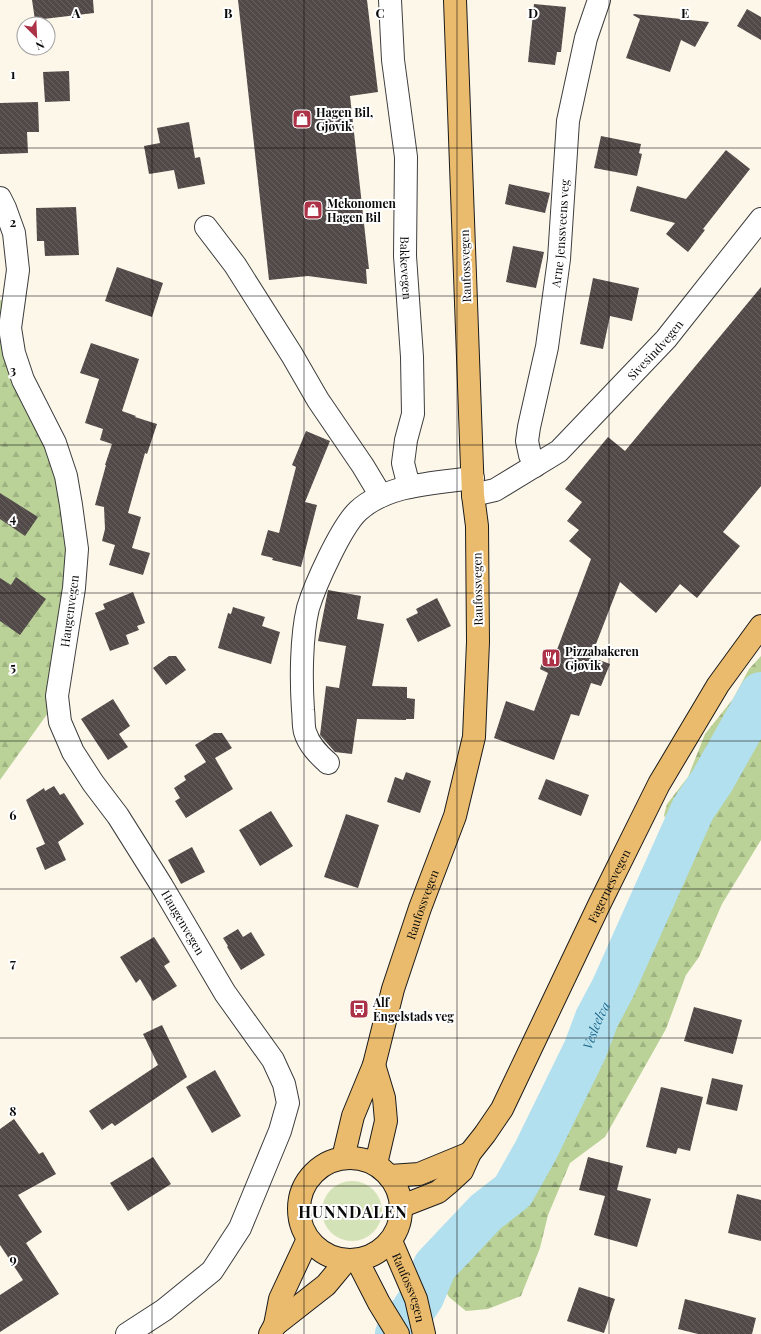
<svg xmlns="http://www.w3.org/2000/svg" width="761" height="1334" font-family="'Playfair Display',serif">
<defs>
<pattern id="forest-firs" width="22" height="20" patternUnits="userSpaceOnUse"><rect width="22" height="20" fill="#bad298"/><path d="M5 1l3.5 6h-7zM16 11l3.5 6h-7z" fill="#9fb382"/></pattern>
<pattern id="building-back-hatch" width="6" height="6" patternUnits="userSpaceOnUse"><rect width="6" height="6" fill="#524a48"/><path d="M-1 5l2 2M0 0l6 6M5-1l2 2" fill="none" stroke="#66605e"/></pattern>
</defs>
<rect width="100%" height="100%" fill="#fdf7ea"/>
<path fill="#d4e3b7" d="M322 1211a30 30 0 1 1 60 0a30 30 0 1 1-60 0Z"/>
<path fill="url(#forest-firs)" d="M0,300L7,302L8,343L72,479L63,692L0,780Z
M761,656V840L722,904L699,957L686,975L666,1029L605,1137L570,1163L548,1215L540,1248L521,1296L488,1309L466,1311L449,1297L443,1287L444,1276L461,1262L494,1231L587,1075L602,1043L625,1004L647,951L678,891L679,868L675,846L664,815L667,804L688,777L705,734L733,699L749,669Z"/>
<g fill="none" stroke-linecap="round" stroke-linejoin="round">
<path stroke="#b3e0ef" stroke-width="44" id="s1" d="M397,1334L422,1297L435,1266L486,1212L513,1191L535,1152L585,1050L597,1018L613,988L693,809L712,781L761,694"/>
</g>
<path fill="url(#building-back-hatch)" d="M32,0H93L94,13L35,20Z
M238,0H367L378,92L350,96L369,269H366L367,284L308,276L269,280Z
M534,4L566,7L561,52H557L555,65L528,62Z
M747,9L761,17V40L737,26Z
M634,14L709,22L695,47L681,40L670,72L626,58L640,19L633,15Z
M69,71L70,101L45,102L43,72Z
M38,102L39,132H27L28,153L0,154V103Z
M189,122L195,158L200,157L205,184L178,189L174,170L149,174L144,146L160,143L157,128Z
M601,136L641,144L639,153L642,154L637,176L594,168Z
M726,150L750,169L703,229L705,230L688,252L666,234L675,223L630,211L637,186L686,199Z
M509,184L550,193L545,213L505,204Z
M76,207L79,255L45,256L44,241H37L36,208Z
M513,246L544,252L536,288L506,282Z
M117,267L163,283L152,317L105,301Z
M593,278L639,288L632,321L610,316L603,349L580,344Z
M761,287V486L723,532L740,546L697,598L680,584L656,613L620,582L591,657L610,664L601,686L591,683L579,716L571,714L554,760L494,738L506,701L534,711L548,673L540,669L546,652L555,655L591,559L569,541L579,530L567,521L582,502L565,489L608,437L625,451Z
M91,343L139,359L122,411L136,416L135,417L157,424L147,454L145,453L128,513L141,517L132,548L150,553L143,575L109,565L115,545L102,541L105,529L104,507L95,505L106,465H105L112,444L100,440L103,429L85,423L99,379L80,373Z
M306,431L330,441L305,502L317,505L301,567L272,560L273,558L261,555L268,530L279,533L296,467L292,465Z
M0,493L38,517L25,536L0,519Z
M16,577L46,599L20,635L0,621V578L11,585Z
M328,590L361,596L357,619L384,624L372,686L407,687V698L415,699L414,719H406V720L357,719L352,754L335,752L320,735L326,686L339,688L346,646L318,641Z
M133,592L145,623L137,626L139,630L126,635L129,644L110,651L95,613L105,609L103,604Z
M437,598L451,626L418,642L406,619L418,613L416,609Z
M233,607L265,617L262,626L280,632L271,664L218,648L228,613L231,614Z
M169,656H176L186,670L166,685L153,668Z
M113,699L130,726L119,734L128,747L108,760L81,719Z
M214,733H222L232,748L215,758L233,789L186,818L175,801L180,798L174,788L186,780L184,776L206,762L195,745Z
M406,772L431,781L420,813L387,802L395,777L403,780Z
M546,779L589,795L581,816L538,799Z
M54,786L60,795L64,793L84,824L58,842L66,860L45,870L36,848L45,844L26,800L44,788L45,791Z
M271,811L293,846L260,866L239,830Z
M346,814L379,825L358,888L324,877Z
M192,847L205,872L181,884L168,860Z
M238,929L243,937L251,932L265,955L241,970L227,947L228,946L223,938Z
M154,937L170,962L164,966L177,986L153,1001L140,979L136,983L120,957Z
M694,1007L742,1020L733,1054L684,1041Z
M162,1025L187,1077L115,1126L112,1123L102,1130L89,1111L158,1065L143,1034Z
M215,1070L241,1116L212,1133L186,1087Z
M712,1078L743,1085L737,1111L706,1104Z
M661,1087L703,1097L690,1151L678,1148L676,1154L646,1147Z
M14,1119L39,1154L43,1152L56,1174L18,1195L42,1232L26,1243L59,1294L0,1332V1295L23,1280L0,1245V1129Z
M153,1157L171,1184L128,1211L110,1183Z
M588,1157L623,1166L617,1190L651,1199L637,1247L594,1235L605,1196L579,1190Z
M737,1194L761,1200V1241L728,1233Z
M579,1287L615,1299L604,1333L567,1321Z
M685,1299L756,1318L752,1334H698L678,1329Z"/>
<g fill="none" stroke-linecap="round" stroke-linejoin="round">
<defs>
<g id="minor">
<path id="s2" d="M390,0L393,60L406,157L405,256L412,357L413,414L406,440L403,463L409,487"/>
<path id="s3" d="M0,198L5,208L14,233L18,270L10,328L14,353L23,380L55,443L66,476L71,505L77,549L74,588L57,696L60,722L73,752L93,783L118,816L162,886L225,993L273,1060L284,1084L288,1103L280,1131L240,1228L212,1271L164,1310L127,1334"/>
<path d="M206,227L235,265L292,355L318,400L363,466L381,496"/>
<path id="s4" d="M535,466L530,455L527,441L529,427L547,347L559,259L568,121L586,38L599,0"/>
<path id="s5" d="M473,495L495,490L559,451L666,339L761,219"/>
<path d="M328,763C318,754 309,745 305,732C303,725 304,717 303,710C301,681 301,637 308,608C315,585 341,527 358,511C387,484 436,483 473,478"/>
</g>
<g id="major">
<path d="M374,1065L384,1098L386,1121L376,1164"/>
<circle cx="350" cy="1209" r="51"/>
<path id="s6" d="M343,1158L353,1116L374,1065L393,989L420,908L455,816L474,737L478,642L477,526L473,495L455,0"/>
<path d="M390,1176L419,1174L470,1153"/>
<path id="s7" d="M402,1206L438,1192L450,1182L462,1171L470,1153L485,1134L502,1109L599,905L659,784L718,685L761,626"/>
<path id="s8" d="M391,1241L416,1299L424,1334"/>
<path d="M357,1260L379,1303L398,1334"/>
<path d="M275,1325L326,1285L346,1261"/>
<path d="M270,1334L275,1325L280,1299L308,1239"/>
</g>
</defs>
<use href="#minor" stroke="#3d3d3d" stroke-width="24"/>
<use href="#major" stroke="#1b1b1b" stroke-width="24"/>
<use href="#minor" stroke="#fff" stroke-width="22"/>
<use href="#major" stroke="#eabb6c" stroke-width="22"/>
</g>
<path fill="none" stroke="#0a0a0a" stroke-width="1" stroke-opacity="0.55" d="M152,0V1334M304,0V1334M457,0V1334M609,0V1334M0,148H761M0,296H761M0,445H761M0,593H761M0,741H761M0,889H761M0,1038H761M0,1186H761"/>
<defs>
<symbol id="shop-square" viewBox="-11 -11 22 22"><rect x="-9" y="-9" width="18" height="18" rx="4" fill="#ab3247" stroke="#fff"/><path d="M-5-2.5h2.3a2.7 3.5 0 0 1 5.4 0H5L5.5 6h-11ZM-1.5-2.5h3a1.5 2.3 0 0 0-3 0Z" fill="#fff"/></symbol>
<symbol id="restaurant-square" viewBox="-11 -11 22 22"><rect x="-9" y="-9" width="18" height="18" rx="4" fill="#ab3247" stroke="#fff"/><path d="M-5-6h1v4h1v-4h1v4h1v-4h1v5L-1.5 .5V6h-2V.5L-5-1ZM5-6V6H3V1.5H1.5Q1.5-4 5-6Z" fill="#fff"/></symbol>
<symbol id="bus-square" viewBox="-11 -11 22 22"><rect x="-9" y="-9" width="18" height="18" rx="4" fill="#ab3247" stroke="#fff"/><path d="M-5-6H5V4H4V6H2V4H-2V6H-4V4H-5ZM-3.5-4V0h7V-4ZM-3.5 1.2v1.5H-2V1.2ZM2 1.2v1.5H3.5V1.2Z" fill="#fff"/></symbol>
</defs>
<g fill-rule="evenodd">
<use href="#shop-square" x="291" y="108" width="22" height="22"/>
<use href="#shop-square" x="302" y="199" width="22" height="22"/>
<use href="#restaurant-square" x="540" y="647" width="22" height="22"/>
<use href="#bus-square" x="348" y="998" width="22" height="22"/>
</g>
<g text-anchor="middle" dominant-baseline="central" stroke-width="4" stroke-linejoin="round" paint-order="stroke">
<g font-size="12" font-weight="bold" fill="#0a0a0a" stroke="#fff" text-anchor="start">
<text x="316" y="112">Hagen Bil,<tspan x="316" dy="14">Gjøvik</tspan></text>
<text x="327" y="203">Mekonomen<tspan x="327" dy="14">Hagen Bil</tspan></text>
<text x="565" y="651">Pizzabakeren<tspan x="565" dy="14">Gjøvik</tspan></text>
<text x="373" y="1002">Alf<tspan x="373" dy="14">Engelstads veg</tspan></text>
</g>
<g font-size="12" fill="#0a0a0a" stroke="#fff">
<text stroke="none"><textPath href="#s4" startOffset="237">Arne Jenssveens veg</textPath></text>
<text transform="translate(465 266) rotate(-92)">Raufossvegen</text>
<text stroke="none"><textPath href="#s2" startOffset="269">Bakkevegen</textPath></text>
<text stroke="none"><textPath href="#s5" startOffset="237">Sivesindvegen</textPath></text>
<text transform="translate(477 589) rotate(-91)">Raufossvegen</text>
<text transform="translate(69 611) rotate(-82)">Haugenvegen</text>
<text stroke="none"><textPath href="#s7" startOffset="392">Fagernesvegen</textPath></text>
<text stroke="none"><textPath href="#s6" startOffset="266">Raufossvegen</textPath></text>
<text stroke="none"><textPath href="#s3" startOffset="777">Haugenvegen</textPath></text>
<text stroke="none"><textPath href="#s8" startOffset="50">Raufossvegen</textPath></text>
</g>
<g font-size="13" font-style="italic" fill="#226c8e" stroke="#fff">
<text stroke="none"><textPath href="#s1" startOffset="372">Vesleelva</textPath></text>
</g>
<g font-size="16" font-weight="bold" letter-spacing="1" fill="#0a0a0a" stroke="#fff">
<text x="353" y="1211">HUNNDALEN</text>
</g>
</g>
<g font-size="13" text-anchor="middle" font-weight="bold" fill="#0a0a0a" stroke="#fff" stroke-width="4" stroke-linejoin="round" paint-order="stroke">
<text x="76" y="18">A</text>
<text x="228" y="18">B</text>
<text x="380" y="18">C</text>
<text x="533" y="18">D</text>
<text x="685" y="18">E</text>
<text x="13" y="79">1</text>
<text x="13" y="227">2</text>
<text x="13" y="375">3</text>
<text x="13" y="523">4</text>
<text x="13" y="672">5</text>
<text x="13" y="820">6</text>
<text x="13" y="968">7</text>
<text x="13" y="1116">8</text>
<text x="13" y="1264">9</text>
</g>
<g transform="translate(36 36) rotate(156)"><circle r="19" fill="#ffffff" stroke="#9d9d9d"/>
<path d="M0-3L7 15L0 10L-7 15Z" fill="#ab3247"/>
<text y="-6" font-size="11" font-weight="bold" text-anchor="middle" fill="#0a0a0a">N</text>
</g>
</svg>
